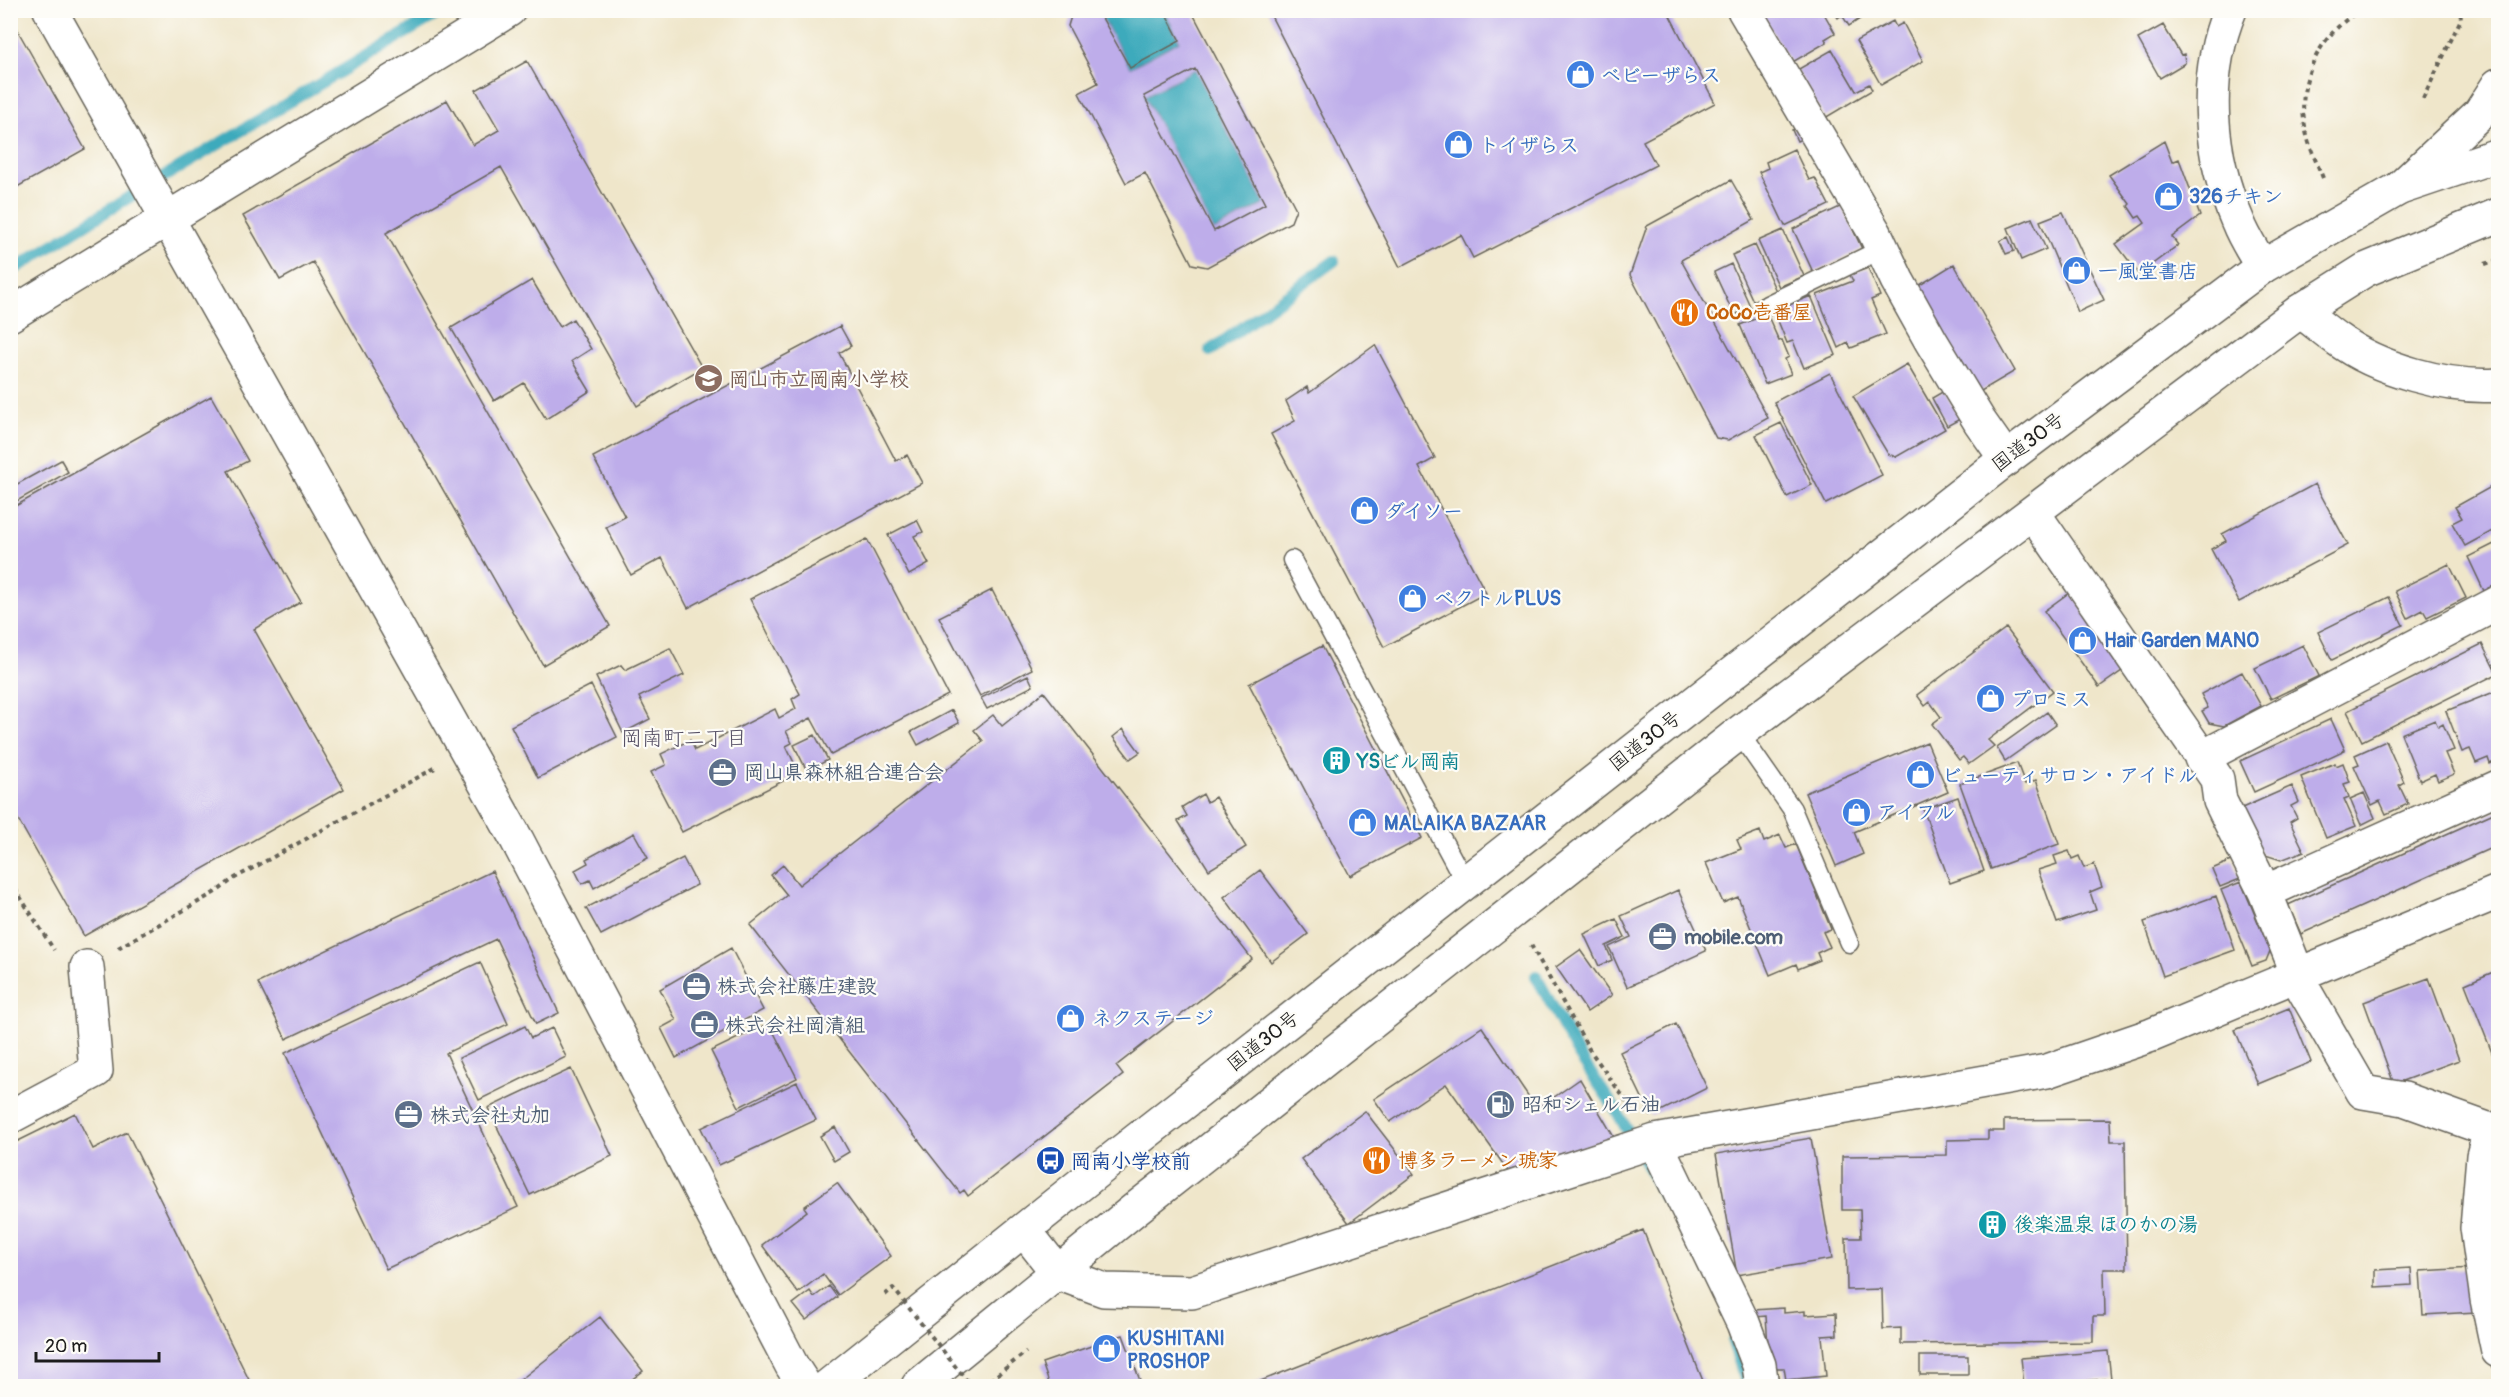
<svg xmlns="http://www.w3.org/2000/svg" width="2509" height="1397" font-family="Pangolin,'Klee One',sans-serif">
<rect width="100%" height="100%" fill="#fdfcf7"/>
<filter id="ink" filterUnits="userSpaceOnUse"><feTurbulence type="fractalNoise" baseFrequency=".0167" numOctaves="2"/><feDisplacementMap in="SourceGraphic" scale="12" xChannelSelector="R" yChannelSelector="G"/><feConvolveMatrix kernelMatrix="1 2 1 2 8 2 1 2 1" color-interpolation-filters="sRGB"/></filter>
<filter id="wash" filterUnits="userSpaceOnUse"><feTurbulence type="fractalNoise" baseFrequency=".008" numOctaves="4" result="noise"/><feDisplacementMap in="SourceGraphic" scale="24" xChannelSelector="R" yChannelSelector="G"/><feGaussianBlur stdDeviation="1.35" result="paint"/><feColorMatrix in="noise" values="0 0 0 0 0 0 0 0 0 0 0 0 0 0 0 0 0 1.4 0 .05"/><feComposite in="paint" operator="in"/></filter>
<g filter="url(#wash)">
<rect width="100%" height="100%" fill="#efe6ca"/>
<path fill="#3daabc" stroke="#2c636c" stroke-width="1.5" d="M1110,11H1164L1180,41L1130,68L1101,16Z
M1195,69L1265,204L1214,231L1144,96Z"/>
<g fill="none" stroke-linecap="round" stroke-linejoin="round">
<path stroke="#3daabc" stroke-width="12" d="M10,272L123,201L444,10
M1210,351L1334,261
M1536,976L1578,1054L1616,1110L1664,1196
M1733,1342L1745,1379V1386"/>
</g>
<g id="blocks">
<path fill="#beadea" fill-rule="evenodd" d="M1076,10H1110L1101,16L1130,68L1180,41L1164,10H1191L1296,209L1291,222L1207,267L1192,264L1145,173L1126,183L1079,93L1098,83L1068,26L1072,13ZM1195,69L1265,204L1214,231L1144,96Z
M1268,10H1667L1715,103L1643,141L1656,165L1473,258L1461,235L1400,267Z
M1771,10H1822L1835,33L1825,39L1827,42L1791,63L1763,15Z
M1833,10H1874L1849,26L1842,15L1838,18Z
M10,17L85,149L10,191Z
M1893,21L1896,27L1903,23L1923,61L1881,85L1856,41Z
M2163,25L2181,55L2184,54L2185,63L2160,78L2138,39Z
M1832,50L1856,91L1869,84L1872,90L1825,118L1797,70Z
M527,61L702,368L637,406L501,167L386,233L610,626L543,665L313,262L280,280L243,216L447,100L473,145L499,130L476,90Z
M1799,128L1804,138L1797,141L1792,130Z
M2164,141L2172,162L2179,159L2200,216L2172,237L2178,245L2139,274L2116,244L2145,223L2140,216L2136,218L2128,206L2130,204L2109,175Z
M1794,149L1809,180L1815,178L1829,205L1785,226L1759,172L1768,168L1766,162Z
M1731,180L1754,220L1681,260L1768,418L1728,440L1716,438L1630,275L1647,226Z
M1842,206L1862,249L1813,272L1793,229Z
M2063,212L2104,300L2078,312L2040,221Z
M2032,218L2046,249L2021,260L2008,228Z
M1783,230L1804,276L1779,287L1758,241Z
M2008,237L2014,251L2006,254L2000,241Z
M1755,245L1776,291L1753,301L1732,255Z
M1731,264L1751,308L1734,315L1714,272Z
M1954,264L2015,371L1976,394L1915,288Z
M1868,268L1880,296L1871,300L1886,334L1851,348L1848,343L1839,348L1817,295L1853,281L1850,275Z
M532,280L560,327L573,319L591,349L572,361L590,391L546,419L524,383L494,401L451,328Z
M1811,296L1836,355L1804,368L1793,341L1787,343L1774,311Z
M1767,314L1779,341L1782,340L1789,357L1785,359L1791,374L1765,384L1740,325Z
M840,326L851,346L839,353L896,461L907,455L922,483L688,608L662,558L631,575L606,527L625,517L593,457Z
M1375,345L1435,458L1419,467L1486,593L1384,647L1271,434L1295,421L1286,401L1307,387L1309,393Z
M1907,364L1945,429L1896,457L1888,454L1853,396Z
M1830,373L1882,475L1826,504L1774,402Z
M1944,391L1960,419L1947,426L1932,398Z
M211,396L248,461L228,471L301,602L254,629L344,789L84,936L10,805V509Z
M1781,423L1812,485L1787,497L1756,435Z
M61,460L68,472L10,505V488Z
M2498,483V528L2465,546L2452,523L2462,518L2455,507Z
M2315,484L2348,545L2239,602L2211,549L2226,541L2222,534Z
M917,520L923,532L914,536L929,564L909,575L888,535Z
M867,539L948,695L831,755L811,718L786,731L792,743L786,746L799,773L682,832L651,772L666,765L661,754L690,740L695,750L775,709L779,718L796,709L792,699L800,694L750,599Z
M2498,542V584L2484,591L2468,557Z
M2449,564L2466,598L2427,617L2423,610L2408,618L2395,591Z
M992,590L1032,669L980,696L939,617Z
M2070,592L2126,668L2099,687L2044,611Z
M2389,597L2403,625L2332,660L2318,632Z
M2006,628L2053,691L1988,740L1994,746L1969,764L1963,757L1959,760L1932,724L1941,717L1930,702L1925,706L1917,695Z
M2482,644L2497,674L2362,741L2347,711Z
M2303,645L2319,676L2271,699L2255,668Z
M1322,646L1422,838L1350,876L1249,684Z
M670,648L684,675L639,697L650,719L623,733L596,677L621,665L625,670Z
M2242,672L2261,706L2224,726L2209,723L2202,711L2208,708L2201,694Z
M1028,675L1033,686L987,709L981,698Z
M591,685L617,737L538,778L511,726Z
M1044,692L1252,959L1116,1066L1123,1075L968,1196L964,1190L960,1193L750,925L787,895L771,875L783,865L799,885L983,741L974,730L993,715L1002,726Z
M2494,692L2498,703V760L2490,764L2488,758L2476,763L2470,749L2462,752L2446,711Z
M952,710L959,723L918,745L911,732Z
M2047,712L2056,725L2005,761L1997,748Z
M2331,719L2345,750L2254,792L2240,761Z
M2435,720L2438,727L2443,724L2454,750L2445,753L2454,774L2438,781L2435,774L2420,781L2401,734Z
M1123,729L1140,752L1130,759L1113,737Z
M815,735L828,760L807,771L794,745Z
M2386,741L2404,782L2399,785L2408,804L2386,814L2380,801L2372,805L2354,766L2359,764L2355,755Z
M1927,742L1948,792L1854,832L1863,854L1836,866L1805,793Z
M2017,763L2025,784L2036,780L2059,844L1991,869L1960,784Z
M2335,763L2336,766L2343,763L2350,782L2344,784L2349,797L2344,799L2356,826L2326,838L2301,777Z
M2292,786L2299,802L2291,806L2297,818L2290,822L2304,851L2281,860L2262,854L2242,808Z
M2364,793L2375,818L2361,825L2350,799Z
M1203,794L1207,802L1215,797L1246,847L1209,870L1178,821L1187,816L1182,807Z
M1958,797L1984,871L1950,883L1923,809Z
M2498,811V845L2301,934L2288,905Z
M1760,831L1764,842L1780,835L1786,848L1796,844L1831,929L1823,932L1830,947L1817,953L1820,960L1798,969L1796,964L1770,975L1738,897L1723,903L1706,863L1741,849L1737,840Z
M634,833L648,858L594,888L590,880L582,884L575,870L588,863L586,859Z
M2069,851L2072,859L2079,856L2084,868L2094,864L2102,887L2090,892L2096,910L2057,923L2038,870L2057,864L2054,856Z
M683,858L697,885L601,935L586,908Z
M2233,860L2240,879L2220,887L2212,869Z
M1260,870L1308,934L1271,962L1224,897Z
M492,871L559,1013L536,1024L496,939L286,1039L258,983Z
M2241,882L2263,934L2267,933L2272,946L2266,961L2252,966L2221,890Z
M1678,890L1706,951L1627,987L1609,947L1631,937L1621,916Z
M2216,896L2235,950L2163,976L2144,922Z
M1616,919L1625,937L1606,946L1612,960L1599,966L1584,934Z
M731,948L763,1010L676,1058L661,1028L676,1020L660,989Z
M1580,950L1612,995L1587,1012L1556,967Z
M480,962L508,1024L446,1053L518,1207L386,1269L285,1053Z
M2498,970V1068L2465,984Z
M2429,978L2459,1060L2394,1084L2364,1002Z
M2289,1008L2311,1062L2258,1084L2235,1030Z
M769,1023L797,1078L739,1107L711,1051Z
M1676,1024L1707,1088L1651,1116L1620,1052Z
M525,1026L531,1038L552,1028L566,1057L479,1100L459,1058Z
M1482,1027L1537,1109L1580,1079L1614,1137L1508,1171L1446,1084L1390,1122L1374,1099Z
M571,1069L612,1156L530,1195L488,1108Z
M797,1082L816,1120L719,1165L701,1128Z
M1365,1111L1414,1174L1349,1223L1301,1159Z
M75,1113L93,1149L127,1132L252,1386H10V1145Z
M2110,1119L2111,1141H2125L2127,1269H2104L2105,1316H2093V1342L1901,1344V1328L1883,1329L1882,1289L1847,1290L1846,1238H1861L1860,1210H1842V1156L1947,1155V1140L1988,1139V1131H2004V1120Z
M835,1127L849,1152L834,1161L820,1136Z
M1811,1138L1832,1259L1737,1275L1716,1154Z
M837,1183L891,1256L838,1295L823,1274L798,1293L762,1245L807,1211L804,1207Z
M1643,1230L1705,1386H1248Z
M2411,1268L2412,1285L2375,1287V1270Z
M2473,1268L2476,1312L2423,1315L2420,1271Z
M829,1286L837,1297L806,1320L793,1304L810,1291L814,1297Z
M1784,1308V1313L1805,1311V1315L1836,1313L1837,1335L1822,1336L1826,1376L1786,1380L1784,1368H1775L1769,1360L1766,1316L1755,1317L1754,1310Z
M600,1317L643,1371L623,1386H517L515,1384Z
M1123,1335L1142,1386H1050L1042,1363Z
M2108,1351L2111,1379L2024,1385L2021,1358Z
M1920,1356H1968V1375H1920Z
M2462,1382V1386H2444V1385Z"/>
</g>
</g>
<g filter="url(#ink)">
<use href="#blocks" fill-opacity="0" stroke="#666359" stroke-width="1.5"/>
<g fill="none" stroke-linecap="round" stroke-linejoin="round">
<defs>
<path id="service" d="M1767,305L1882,249
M1292,560L1465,882
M1739,733L1792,809L1849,943"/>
<path id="minor" d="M50,10L517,840L792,1366L805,1386
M1744,10L1875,233L1897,280L1931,341L1980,422L2006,459
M2230,10C2202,78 2209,156 2238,222C2244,238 2254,252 2262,267
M2300,311C2313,320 2324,330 2337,339C2377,369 2449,389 2498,385
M10,315L509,10
M2034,514L2217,779L2220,801L2265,892L2304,990L2363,1092L2404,1099L2490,1130L2498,1128
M2201,758L2498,603
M2265,892L2498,787
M10,1117L96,1071L87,967
M2490,1130L2483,1156L2477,1228L2487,1299L2498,1351
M1655,1141L1743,1323L1759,1365L1762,1386
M1024,1230L1058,1273L1104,1290L1192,1292L1655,1141L2047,1071L2152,1035L2498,892"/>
<path id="primary" d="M2400,188L2480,113L2498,85"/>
<path id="trunk" d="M828,1386L1101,1168L2006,459L2262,267L2400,188L2498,155
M918,1386L1134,1210L1739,733L2300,311L2365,270L2498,215"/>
</defs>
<use href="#service" stroke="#666359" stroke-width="21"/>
<use href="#minor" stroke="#666359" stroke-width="36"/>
<use href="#primary" stroke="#666359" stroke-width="36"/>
<use href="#trunk" stroke="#666359" stroke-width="36"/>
<path stroke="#666359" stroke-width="4" stroke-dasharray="4.5 4.5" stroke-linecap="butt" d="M2423,99L2461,19L2460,10
M2323,178C2316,161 2308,145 2305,126C2296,80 2321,32 2361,10
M2485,264L2498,260
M10,881L54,950
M1531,945L1589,1049L1632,1109
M118,948L219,890L233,879L435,768
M983,1386L1026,1352"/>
<use href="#service" stroke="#fff" stroke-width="18"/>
<use href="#minor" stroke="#fff" stroke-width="33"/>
<use href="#primary" stroke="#fff" stroke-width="33"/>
<use href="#trunk" stroke="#fff" stroke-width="33"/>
<path stroke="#666359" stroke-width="4" stroke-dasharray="4.5 4.5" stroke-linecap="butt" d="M885,1295L893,1288L971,1386"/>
</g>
</g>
<defs>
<symbol id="shop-disc" viewBox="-11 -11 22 22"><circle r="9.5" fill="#3f7fe0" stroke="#fdfcf7"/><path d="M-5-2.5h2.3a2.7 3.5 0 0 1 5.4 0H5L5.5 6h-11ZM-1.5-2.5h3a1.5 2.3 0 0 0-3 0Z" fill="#fff"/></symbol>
<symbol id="restaurant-disc" viewBox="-11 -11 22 22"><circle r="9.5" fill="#e8710a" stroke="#fdfcf7"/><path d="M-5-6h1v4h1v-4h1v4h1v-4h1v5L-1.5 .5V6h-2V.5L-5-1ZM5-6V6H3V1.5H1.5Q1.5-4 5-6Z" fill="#fff"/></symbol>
<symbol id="school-disc" viewBox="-11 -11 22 22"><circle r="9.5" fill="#8d6e63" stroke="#fdfcf7"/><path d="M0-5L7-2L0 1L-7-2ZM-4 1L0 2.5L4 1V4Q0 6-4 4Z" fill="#fff"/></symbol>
<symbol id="building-disc" viewBox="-11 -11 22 22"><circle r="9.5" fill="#0f9aa8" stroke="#fdfcf7"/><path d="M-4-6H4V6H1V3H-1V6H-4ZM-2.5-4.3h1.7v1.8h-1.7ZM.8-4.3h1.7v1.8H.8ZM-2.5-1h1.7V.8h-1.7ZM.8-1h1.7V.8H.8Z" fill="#fff"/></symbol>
<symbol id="office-disc" viewBox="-11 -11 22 22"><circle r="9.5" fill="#5c6f8a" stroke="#fdfcf7"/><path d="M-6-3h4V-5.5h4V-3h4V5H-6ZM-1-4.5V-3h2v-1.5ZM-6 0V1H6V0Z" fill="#fff"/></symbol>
<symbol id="fuel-disc" viewBox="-11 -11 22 22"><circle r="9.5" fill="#5c6f8a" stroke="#fdfcf7"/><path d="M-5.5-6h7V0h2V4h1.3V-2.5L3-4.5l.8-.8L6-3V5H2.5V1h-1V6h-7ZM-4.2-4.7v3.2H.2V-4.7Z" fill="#fff"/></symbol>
<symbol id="bus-disc" viewBox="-11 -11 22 22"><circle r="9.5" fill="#1a4fb4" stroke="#fdfcf7"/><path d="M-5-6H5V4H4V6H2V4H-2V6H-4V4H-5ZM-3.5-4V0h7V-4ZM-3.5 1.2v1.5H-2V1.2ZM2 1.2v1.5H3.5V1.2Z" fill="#fff"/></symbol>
</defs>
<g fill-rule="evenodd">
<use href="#shop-disc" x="1564" y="58" width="33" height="33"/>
<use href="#shop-disc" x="1442" y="128" width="33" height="33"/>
<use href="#shop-disc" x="2152" y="180" width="33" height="33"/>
<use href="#shop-disc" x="2060" y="254" width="33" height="33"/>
<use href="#restaurant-disc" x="1668" y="296" width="33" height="33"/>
<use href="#school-disc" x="692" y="362" width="33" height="33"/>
<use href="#shop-disc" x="1348" y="494" width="33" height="33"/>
<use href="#shop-disc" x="1396" y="582" width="33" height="33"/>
<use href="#shop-disc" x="2066" y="624" width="33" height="33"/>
<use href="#shop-disc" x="1974" y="682" width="33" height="33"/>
<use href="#building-disc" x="1320" y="744" width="33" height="33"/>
<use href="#office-disc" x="706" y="756" width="33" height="33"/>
<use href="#shop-disc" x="1904" y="758" width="33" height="33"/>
<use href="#shop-disc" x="1840" y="796" width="33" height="33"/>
<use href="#shop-disc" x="1346" y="806" width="33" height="33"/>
<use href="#office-disc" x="1646" y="920" width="33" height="33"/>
<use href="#office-disc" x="680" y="970" width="33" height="33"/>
<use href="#shop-disc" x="1054" y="1002" width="33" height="33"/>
<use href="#office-disc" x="688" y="1008" width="33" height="33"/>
<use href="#fuel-disc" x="1484" y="1088" width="33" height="33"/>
<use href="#office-disc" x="392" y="1098" width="33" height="33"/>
<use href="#restaurant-disc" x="1360" y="1144" width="33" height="33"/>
<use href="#bus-disc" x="1034" y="1144" width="33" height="33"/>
<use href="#building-disc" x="1976" y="1208" width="33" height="33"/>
<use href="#shop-disc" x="1090" y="1332" width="33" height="33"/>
</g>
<g text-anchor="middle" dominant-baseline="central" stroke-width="4.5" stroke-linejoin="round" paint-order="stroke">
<g font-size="20" font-weight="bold" fill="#366cbe" stroke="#fdfcf7" text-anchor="start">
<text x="1601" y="75">ベビーザらス</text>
<text x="1479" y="145">トイザらス</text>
<text x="2189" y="196">326チキン</text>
<text x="2098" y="271">一風堂書店</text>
<text x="1385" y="511">ダイソー</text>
<text x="1434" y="598">ベクトルPLUS</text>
<text x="2104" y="640">Hair Garden MANO</text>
<text x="2011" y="699">プロミス</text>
<text x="1942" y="775">ビューティサロン・アイドル</text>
<text x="1877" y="812">アイフル</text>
<text x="1384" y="823">MALAIKA BAZAAR</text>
<text x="1092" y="1018">ネクステージ</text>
<text x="1127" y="1338">KUSHITANI<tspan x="1127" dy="23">PROSHOP</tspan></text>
</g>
<g font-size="20" font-weight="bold" fill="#c56008" stroke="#fdfcf7" text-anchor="start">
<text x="1706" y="312">CoCo壱番屋</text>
<text x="1398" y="1160">博多ラーメン琥家</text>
</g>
<g font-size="20" font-weight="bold" fill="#785e54" stroke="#fdfcf7" text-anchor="start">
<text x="729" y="379">岡山市立岡南小学校</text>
</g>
<g font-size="20" fill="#1c1c1c" stroke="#fdfcf7">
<text transform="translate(2028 442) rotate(-37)">国道30号</text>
<text transform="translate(1645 741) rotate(-38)">国道30号</text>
<text transform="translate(1263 1041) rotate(-38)">国道30号</text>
</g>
<g font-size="20" font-weight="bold" fill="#0d838f" stroke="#fdfcf7" text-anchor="start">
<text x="1357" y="761">YSビル岡南</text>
<text x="2014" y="1224">後楽温泉 ほのかの湯</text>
</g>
<g font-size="20" font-weight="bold" fill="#4e5e75" stroke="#fdfcf7" text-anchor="start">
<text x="744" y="772">岡山県森林組合連合会</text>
<text x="1684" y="937">mobile.com</text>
<text x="717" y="986">株式会社藤庄建設</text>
<text x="725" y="1025">株式会社岡清組</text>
<text x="1522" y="1104">昭和シェル石油</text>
<text x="430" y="1115">株式会社丸加</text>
</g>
<g font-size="20" font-weight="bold" fill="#164399" stroke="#fdfcf7" text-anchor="start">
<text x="1071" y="1161">岡南小学校前</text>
</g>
<g font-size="21" fill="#554f64" stroke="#fdfcf7">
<text x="684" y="738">岡南町二丁目</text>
</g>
</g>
<rect width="2509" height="1397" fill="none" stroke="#fdfcf7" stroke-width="36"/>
<path d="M36 1352v9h123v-9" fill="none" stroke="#1c1c1c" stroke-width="3"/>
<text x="45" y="1352" font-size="18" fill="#1c1c1c" stroke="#fdfcf7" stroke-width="4.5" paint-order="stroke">20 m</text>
</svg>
